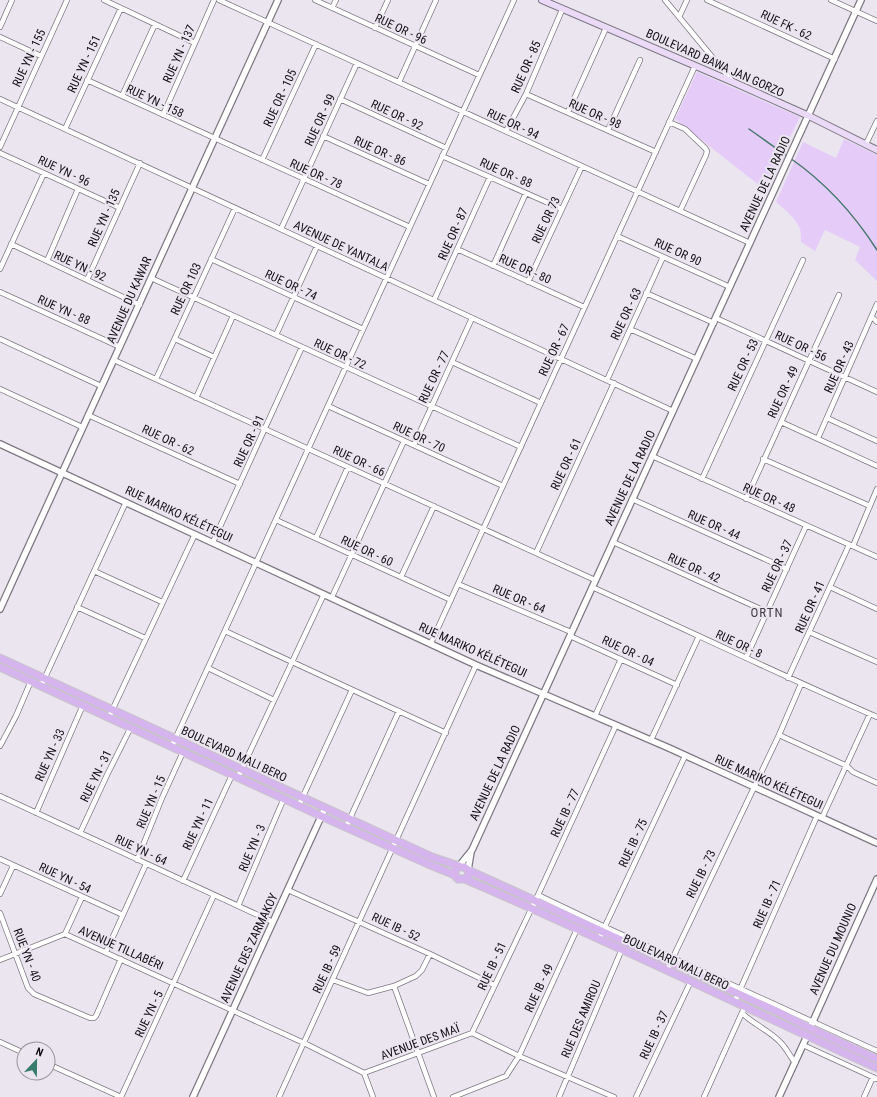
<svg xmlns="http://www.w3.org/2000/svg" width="877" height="1097" font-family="'Roboto Condensed',sans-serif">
<rect width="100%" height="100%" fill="#ebe5f0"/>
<path fill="#e5ccf8" d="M697,72L800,117L764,189L675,119Z
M844,139L877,155V281L855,260L860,247L825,230L815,251L801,242C801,238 801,233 800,229C796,218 784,209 776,202L803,142L836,158Z"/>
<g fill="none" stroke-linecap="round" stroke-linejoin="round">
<path stroke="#47786e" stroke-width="1.5" d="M749,129L787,156
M790,158C826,183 854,214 877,250"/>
<defs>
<path id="minor" d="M104,0L195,43
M219,0L750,243
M315,0L479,75
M665,0L732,81
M707,0L835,59
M831,0L877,21
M332,8L336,0
M679,17L687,0
M0,27L12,0
M375,28L388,0
M0,37L41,56
M87,80L410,227
M399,82L436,0
M526,94L656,152
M122,96L155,24
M0,99L673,411
M340,99L446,148
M568,112L606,28
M163,115L214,0
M669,122L685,129L705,148L707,151L706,155L680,211
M65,129L121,8
M608,130L640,60
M506,131L526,94L562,10
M323,136L429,184
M866,144L877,121
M0,147L67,0
M0,153L120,208
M442,156L562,209
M262,160L316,44
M281,229L357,63
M617,236L730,287
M11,244L140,305
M457,249L584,307
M211,259L363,329
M47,261L78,189
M493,266L526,193
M0,269L44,173
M151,278L521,447
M87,280L140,163
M528,282L582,166
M0,292L120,347
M646,293L714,323
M434,300L490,177
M872,317L877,322
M716,318L877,392
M630,329L697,359
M276,335L317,246
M0,339L101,386
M175,339L214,357
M114,360L595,580
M452,362L541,403
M156,379L235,208
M607,380L663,257
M0,389L82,427
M196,398L233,316
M328,406L503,486
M88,415L240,484
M827,418L877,441
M781,422L877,466
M818,438L877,304
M414,445L472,318
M652,456L877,557
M763,459L870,506
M702,479L803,260
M632,499L787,569
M746,499L839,295
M276,520L451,600
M316,538L348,467
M213,542L302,347
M613,542L767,612
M853,546L877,489
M536,553L614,383
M94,571L162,602
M401,577L434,506
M458,584L571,632
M592,587C687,630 781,675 877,717
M830,587L877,609
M332,597L404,441
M77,607L145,638
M225,631L446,733
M809,632L877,662
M570,636L677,685
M431,643L695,66
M746,658L806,526
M208,668L274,700
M788,678L849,545
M41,686L126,502
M595,716L621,659
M109,717L195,534
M779,735L847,766L853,772L877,783
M651,740L699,636
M0,746L16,716L31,681
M172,746L514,0
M238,777L324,594
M0,796L273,922
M299,805L352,690
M36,813L83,705
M822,818L870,714
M346,827L399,711
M80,833L107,775L131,727
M0,859L123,915
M137,860L162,798L183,752
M183,881L232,775
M288,890L430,954L494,985
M0,894L13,866
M538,895L605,927L877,1051
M238,906L284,798
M0,913L28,988L34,994L90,1018H94L96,1016L121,959
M65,934L82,897
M599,939L685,756
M106,952L146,864
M0,960L65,934L304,1043L364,1073L472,1033L519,1056L614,1097
M667,970L779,735L801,684
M333,980L368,993L394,986L416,976L422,970L430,954
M394,986L434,1097
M735,1001L817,816
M742,1013C754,1025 771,1031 782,1044C787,1050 791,1057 795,1063
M472,1033L538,895L616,725
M0,1042L24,1053
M803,1045L877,1079
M48,1064L121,1097
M364,1073L373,1097
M121,1097L214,895
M279,1097L476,665
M453,1097L506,1076L519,1056L577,929
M559,1097L622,949
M636,1097L691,981
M704,1097L745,1006
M864,1097L873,1077"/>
<path id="tertiary" d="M0,444L476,665L669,748L877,843
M0,609C92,406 186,204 278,0
M459,866L472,850L861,0
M468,870L471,852
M810,1028L877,879
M193,1097L325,808
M779,1097L807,1036"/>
<path id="secondary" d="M542,0L733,82L809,116L877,150"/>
<path id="primary" d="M0,658L432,857L459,866
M0,667L321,816L428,864L455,875
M468,870L469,875L465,879H458C454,875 454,871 457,867H464L468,870L776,1011L810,1028L877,1059
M465,879C604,939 740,1005 877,1068"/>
</defs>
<use href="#minor" stroke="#7d7881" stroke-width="6"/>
<use href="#tertiary" stroke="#7d7881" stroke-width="8"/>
<use href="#secondary" stroke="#7d7881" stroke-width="8"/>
<use href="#primary" stroke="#c7c6c7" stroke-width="9"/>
<use href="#minor" stroke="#fff" stroke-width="4.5"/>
<use href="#tertiary" stroke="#fff" stroke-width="5.5"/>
<use href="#secondary" stroke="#ebdaf7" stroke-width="6"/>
<use href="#primary" stroke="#d6b4ee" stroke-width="7"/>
</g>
<g text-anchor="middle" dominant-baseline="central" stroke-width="4" stroke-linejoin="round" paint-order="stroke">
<g font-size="12" fill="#141216" stroke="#ebe5f0">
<text transform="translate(786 25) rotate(25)">RUE FK - 62</text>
<text transform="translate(401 29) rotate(25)">RUE OR - 96</text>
<text transform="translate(179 54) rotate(-66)">RUE YN - 137</text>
<text transform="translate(29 58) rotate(-65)">RUE YN - 155</text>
<text transform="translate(715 63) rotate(24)">BOULEVARD BAWA JAN GORZO</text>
<text transform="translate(84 64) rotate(-65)">RUE YN - 151</text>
<text transform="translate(526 67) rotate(-66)">RUE OR - 85</text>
<text transform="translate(280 98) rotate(-65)">RUE OR - 105</text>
<text transform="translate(155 101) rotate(25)">RUE YN - 158</text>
<text transform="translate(595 114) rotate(24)">RUE OR - 98</text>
<text transform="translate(397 115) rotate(25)">RUE OR - 92</text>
<text transform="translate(320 120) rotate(-65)">RUE OR - 99</text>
<text transform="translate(513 124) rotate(25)">RUE OR - 94</text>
<text transform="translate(380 151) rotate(24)">RUE OR - 86</text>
<text transform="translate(64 171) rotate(25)">RUE YN - 96</text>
<text transform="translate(506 173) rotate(24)">RUE OR - 88</text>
<text transform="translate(316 174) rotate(24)">RUE OR - 78</text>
<text transform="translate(765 184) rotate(-65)">AVENUE DE LA RADIO</text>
<text transform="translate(104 218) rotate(-66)">RUE YN - 135</text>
<text transform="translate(546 220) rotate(-65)">RUE OR 73</text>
<text transform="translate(453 234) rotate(-66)">RUE OR - 87</text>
<text transform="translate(341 246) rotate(25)">AVENUE DE YANTALA</text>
<text transform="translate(678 252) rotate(24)">RUE OR 90</text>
<text transform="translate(80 266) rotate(25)">RUE YN - 92</text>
<text transform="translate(525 269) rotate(24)">RUE OR - 80</text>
<text transform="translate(291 285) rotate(25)">RUE OR - 74</text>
<text transform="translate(186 289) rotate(-65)">RUE OR 103</text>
<text transform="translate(129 300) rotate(-66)">AVENUE DU KAWAR</text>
<text transform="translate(64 310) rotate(24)">RUE YN - 88</text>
<text transform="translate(626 314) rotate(-65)">RUE OR - 63</text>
<text transform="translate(801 346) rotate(25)">RUE OR - 56</text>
<text transform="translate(554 350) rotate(-65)">RUE OR - 67</text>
<text transform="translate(340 354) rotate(25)">RUE OR - 72</text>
<text transform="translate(743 365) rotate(-65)">RUE OR - 53</text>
<text transform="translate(839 367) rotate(-66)">RUE OR - 43</text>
<text transform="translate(434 377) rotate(-65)">RUE OR - 77</text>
<text transform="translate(783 392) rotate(-65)">RUE OR - 49</text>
<text transform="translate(419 437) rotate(25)">RUE OR - 70</text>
<text transform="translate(168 440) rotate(25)">RUE OR - 62</text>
<text transform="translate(249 441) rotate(-65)">RUE OR - 91</text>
<text transform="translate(359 461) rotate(25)">RUE OR - 66</text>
<text transform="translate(566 464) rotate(-65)">RUE OR - 61</text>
<text transform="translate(630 478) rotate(-65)">AVENUE DE LA RADIO</text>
<text transform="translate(769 498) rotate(24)">RUE OR - 48</text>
<text transform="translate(179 514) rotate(25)">RUE MARIKO KÉLÉTEGUI</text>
<text transform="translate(714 525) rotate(24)">RUE OR - 44</text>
<text transform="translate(367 551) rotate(25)">RUE OR - 60</text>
<text transform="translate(777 566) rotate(-65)">RUE OR - 37</text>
<text transform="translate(694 568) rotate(24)">RUE OR - 42</text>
<text transform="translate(519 599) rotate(23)">RUE OR - 64</text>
<text transform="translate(810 607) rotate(-66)">RUE OR - 41</text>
<text transform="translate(739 644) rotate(25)">RUE OR - 8</text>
<text transform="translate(473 650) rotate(24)">RUE MARIKO KÉLÉTEGUI</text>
<text transform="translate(628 651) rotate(25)">RUE OR - 04</text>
<text transform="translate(234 754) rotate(25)">BOULEVARD MALI BERO</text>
<text transform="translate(50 755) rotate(-66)">RUE YN - 33</text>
<text transform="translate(495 773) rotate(-65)">AVENUE DE LA RADIO</text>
<text transform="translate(96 776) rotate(-64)">RUE YN - 31</text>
<text transform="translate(769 782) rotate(24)">RUE MARIKO KÉLÉTEGUI</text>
<text transform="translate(151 802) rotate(-67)">RUE YN - 15</text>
<text transform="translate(565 813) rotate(-65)">RUE IB - 77</text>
<text transform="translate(198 824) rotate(-65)">RUE YN - 11</text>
<text transform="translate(633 843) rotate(-65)">RUE IB - 75</text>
<text transform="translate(252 848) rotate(-67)">RUE YN - 3</text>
<text transform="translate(141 850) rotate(25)">RUE YN - 64</text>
<text transform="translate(701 874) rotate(-64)">RUE IB - 73</text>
<text transform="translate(65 878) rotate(25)">RUE YN - 54</text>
<text transform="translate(767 904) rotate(-66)">RUE IB - 71</text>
<text transform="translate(396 927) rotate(25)">RUE IB - 52</text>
<text transform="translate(121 948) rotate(24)">AVENUE TILLABÉRI</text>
<text transform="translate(249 948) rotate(-65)">AVENUE DES ZARMAKOY</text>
<text transform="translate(833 949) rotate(-66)">AVENUE DU MOUNIO</text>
<text transform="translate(27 955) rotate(69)">RUE YN - 40</text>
<text transform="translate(676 962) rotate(25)">BOULEVARD MALI BERO</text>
<text transform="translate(492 966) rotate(-65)">RUE IB - 51</text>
<text transform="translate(327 969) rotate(-65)">RUE IB - 59</text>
<text transform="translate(539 988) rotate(-65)">RUE IB - 49</text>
<text transform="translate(149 1014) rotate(-65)">RUE YN - 5</text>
<text transform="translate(581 1019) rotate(-67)">RUE DES AMIROU</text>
<text transform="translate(654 1035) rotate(-65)">RUE IB - 37</text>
<text transform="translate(420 1042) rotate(-20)">AVENUE DES MAÏ</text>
</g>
<g font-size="13" letter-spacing="1" fill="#413c45" stroke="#ebe5f0">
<text x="767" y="612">ORTN</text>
</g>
</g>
<g transform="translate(36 1061) rotate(22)"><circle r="19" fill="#ebe5f0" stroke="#959199"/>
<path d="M0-3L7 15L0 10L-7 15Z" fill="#387c6e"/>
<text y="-6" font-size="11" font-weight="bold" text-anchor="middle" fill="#141216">N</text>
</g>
</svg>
